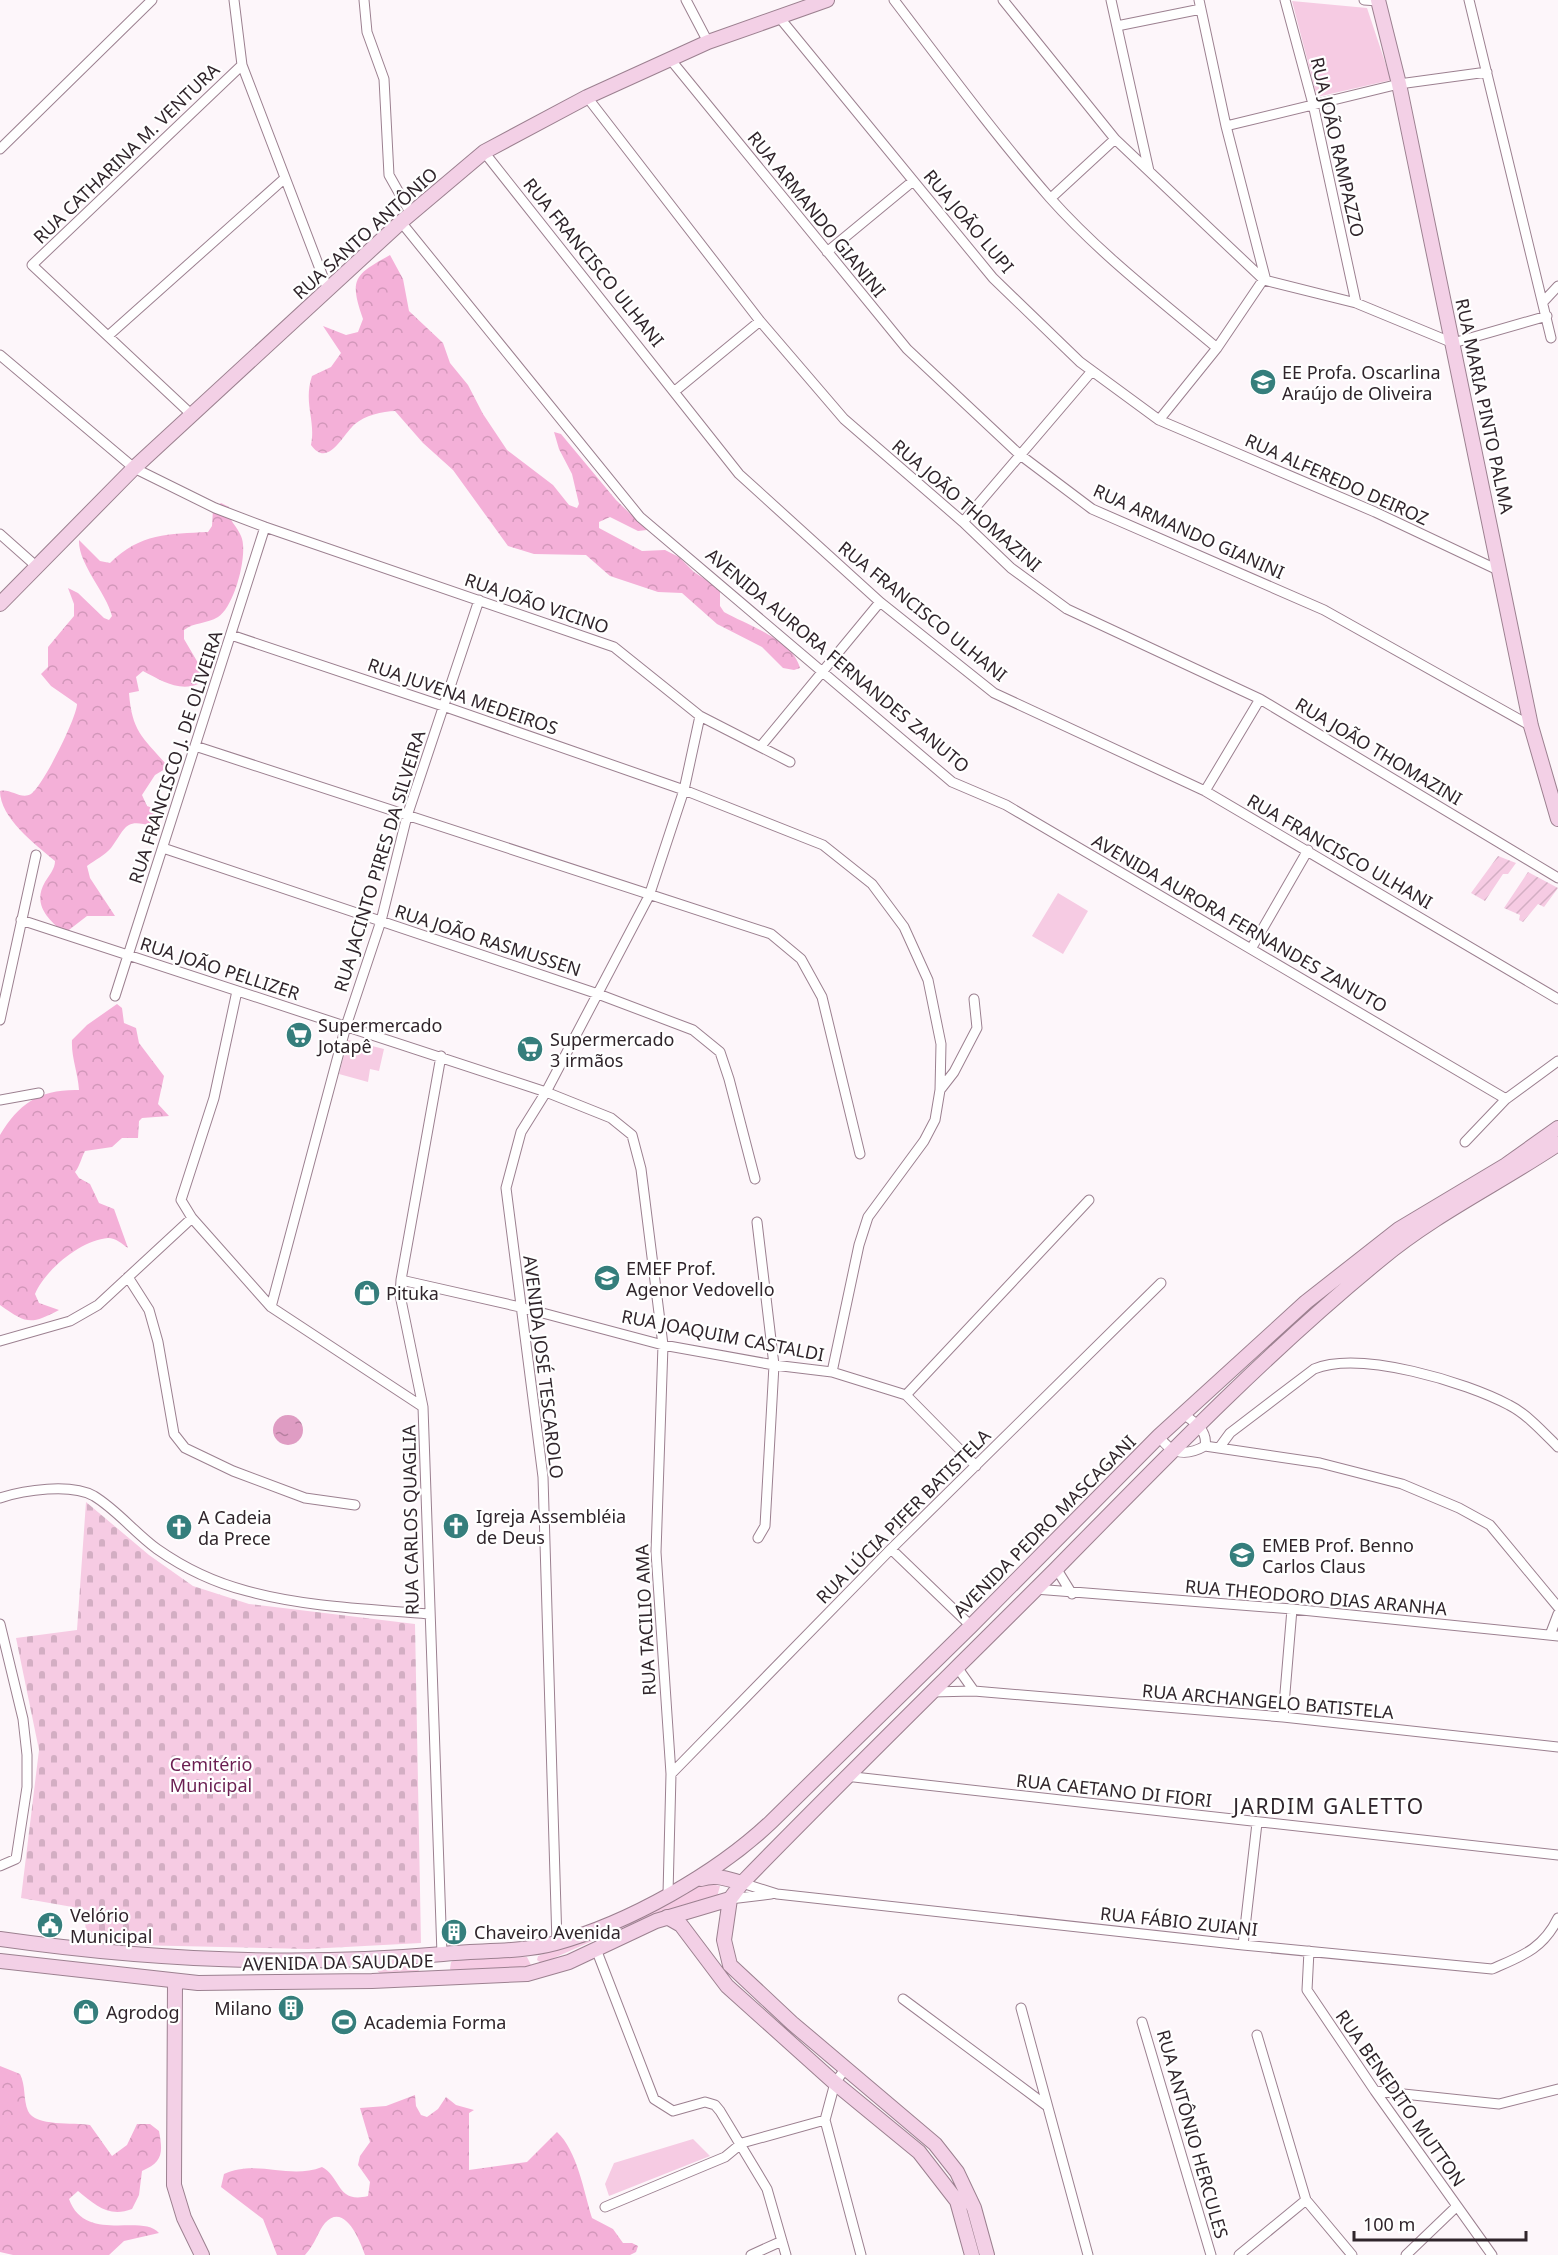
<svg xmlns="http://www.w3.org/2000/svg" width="1558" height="2255" font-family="'Noto Sans',sans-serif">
<defs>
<pattern id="forest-crowns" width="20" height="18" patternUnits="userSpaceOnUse" patternTransform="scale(1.5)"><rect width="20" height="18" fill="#f4b0d8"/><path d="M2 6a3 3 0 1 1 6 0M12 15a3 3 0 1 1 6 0" fill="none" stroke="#d297ba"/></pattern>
<pattern id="cemetery-stones" width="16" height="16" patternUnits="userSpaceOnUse" patternTransform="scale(1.5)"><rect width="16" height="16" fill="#f6cbe3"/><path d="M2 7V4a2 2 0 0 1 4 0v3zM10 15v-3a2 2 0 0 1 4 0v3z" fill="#d3aec3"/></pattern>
<pattern id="garden-furrows" width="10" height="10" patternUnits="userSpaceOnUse" patternTransform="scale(1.5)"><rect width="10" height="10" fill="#f6cbe3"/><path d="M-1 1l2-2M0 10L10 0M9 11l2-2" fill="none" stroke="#d3aec3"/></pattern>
<pattern id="water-ripples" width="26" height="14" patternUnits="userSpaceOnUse" patternTransform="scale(1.5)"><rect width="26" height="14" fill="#df9cc3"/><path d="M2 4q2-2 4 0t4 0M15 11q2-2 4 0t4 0" fill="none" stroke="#b57f9f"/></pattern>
</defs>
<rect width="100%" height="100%" fill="#fdf6fa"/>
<path fill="#f6cbe3" d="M1292,1L1367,8L1391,80L1317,97Z
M1058,893L1088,911L1063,954L1032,936Z
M348,1040L384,1049L379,1071L370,1069L368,1082L339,1074Z
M707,1883L720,1886L717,1897L656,1913L547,1961L541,1963L537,1960L538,1956L596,1935Z
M527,1957L531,1965L524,1969L453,1972L450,1969L451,1962L456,1959Z
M418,1961L420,1966L418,1973L381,1975L376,1969L378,1964Z
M693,2139L710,2156L609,2196L605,2184L614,2163Z"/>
<path fill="url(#forest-crowns)" d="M390,255L403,279L409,311L443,343L450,363L468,385L483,414L507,450L553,485L569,505L577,508L579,504L572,474L559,449L554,432L561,434L616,500L647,530L638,531L610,517L599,522V528L642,551L665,550L679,557L694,572L720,589V606L724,612C747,625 793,640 800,668L794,670L783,668L762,647L717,624L682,593L658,592L610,576L586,555L534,554L508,546L453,470L423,443L395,411C383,411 364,416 355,424C343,434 328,469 311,445C316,420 303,403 312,376L331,367L341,353L323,326L346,335L358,332L363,319C349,279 354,275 390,255Z
M221,503L229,507C230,525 235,522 241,536C249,553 234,608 218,617C207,624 194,622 184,630V639L201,668L198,684C179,692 160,680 143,671L136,677L139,691L129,693C132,731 142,737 167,765L165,769L155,775L142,795L147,806L161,811L162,817L152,826C124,818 126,828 111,848C105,855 95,860 87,866L90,878L115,916H87L65,933C48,920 32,904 45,882C49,875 55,869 55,861C35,844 0,818 0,791C10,788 21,800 31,794C43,786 77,717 77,704L51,686L41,674L48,667V647L74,616V604L68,588L78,593L104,618L109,620L112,616C106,592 78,564 79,540L100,561L110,563C140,533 169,534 208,532L212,526L213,509Z
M117,1004L122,1008L124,1023L136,1028L139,1043L164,1076L158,1104L169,1116L142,1118L139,1121L138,1138H122L112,1147L85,1151C81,1158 80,1166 75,1172L79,1178L90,1184L99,1203L114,1209L128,1248C122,1244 116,1238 108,1238C81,1240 45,1270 35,1294L39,1303L59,1310C30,1325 27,1324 0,1305V1135C19,1103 40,1089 79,1090C78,1073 71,1057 72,1040L87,1025Z
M0,2066L20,2074C26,2086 23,2099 28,2111C35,2127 74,2122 90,2125L112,2156L127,2145L137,2124H150L159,2131C163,2153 163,2162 142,2171L139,2195L132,2209C109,2218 95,2205 78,2191L69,2199C85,2244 142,2213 159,2233L124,2241L109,2255H13L0,2252Z
M415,2095L416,2106L421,2115L427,2117L438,2109L446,2097L456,2105L474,2110L469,2113V2170L527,2162L557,2132C577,2150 584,2192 592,2218L613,2229L623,2243H632L638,2246L636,2252L630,2255H365C361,2243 345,2201 325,2223C318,2231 316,2243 305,2255H277L263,2219L221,2187L224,2174C257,2159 289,2180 322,2167C341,2177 337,2204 368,2196L370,2182L358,2165L360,2156L370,2142L360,2108L386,2106Z"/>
<path fill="url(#cemetery-stones)" d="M86,1502L149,1555L193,1586L249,1604L415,1624L421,1943L308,1949L87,1944L84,1909L21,1898L39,1750L16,1638L77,1630Z"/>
<path fill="url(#garden-furrows)" d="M1498,856L1516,863L1508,874H1503L1485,901L1471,893Z
M1528,872L1558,888L1544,907L1538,904L1523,922L1519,920L1520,915L1504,908Z"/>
<path fill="url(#water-ripples)" d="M273 1430a15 15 0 1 1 30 0a15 15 0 1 1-30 0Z"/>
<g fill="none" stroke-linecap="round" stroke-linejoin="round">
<defs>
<path id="street" d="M234,0L242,65L328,290
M364,0L367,32L384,79L389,175L411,214
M686,0L708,42
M894,0C945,67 995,135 1050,198C1100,254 1160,300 1217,348
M1003,0L1115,139L1264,280L1356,303L1453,343L1547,316
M1111,0L1149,171
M1285,0L1313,104L1356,303
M1364,0L1378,1
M1469,0L1551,338
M779,17L993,278L1080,362L1159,420L1375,512L1500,571
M1117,26L1201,9
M670,59L907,349L1019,454L1092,509L1324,610L1531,726
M587,97L760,321L844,419L963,522L1011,568L1067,609L1260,699L1558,878
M1226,126L1399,84L1487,72
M0,149L152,0
M484,152L739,474L880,602L994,693L1205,791L1558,999
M1051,198L1115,139
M401,222L640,517L952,782L1006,805L1506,1099
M827,252L913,181
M1544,301L1558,286
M108,336L285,178
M0,355L134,468L215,508L265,527L614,647L700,716L790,762
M675,391L760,321
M192,415L32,265L242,65
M1159,420L1217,348L1265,277L1226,126L1199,0
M963,522L1092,371
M0,534L36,566
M231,635L443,706L684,790L823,845L872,884L904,927L928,980L941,1044L940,1090L935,1120L924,1141L868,1217L859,1245L832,1372
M195,746L771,934L801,959L822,997L860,1154
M761,746L880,602
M1205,791L1260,699
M163,848L598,994L693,1030L720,1052L729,1079L755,1179
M21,920L546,1092L611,1118L632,1135L641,1169L663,1345L656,1552L671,1774L668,1894
M1251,949L1308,850
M237,991L214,1098L181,1200L192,1218L271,1307L423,1407L442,1954
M115,996L265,527
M0,1020L36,855
M940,1090L954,1072L977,1028L974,999
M0,1100L39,1093
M1465,1142L1506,1099L1558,1061
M757,1222L774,1365L765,1526L758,1538
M128,1277L149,1310L158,1342L174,1434L185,1448L233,1471L305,1498L355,1505
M401,1280L520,1307L663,1345L774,1365L832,1372L906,1395L976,1466
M271,1307L346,1026L381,921L407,816L479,600
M0,1341L70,1321L98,1305L192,1218
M906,1395L1089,1200
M423,1407L400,1295L401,1280L441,1056
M1183,1414C1195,1422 1208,1431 1205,1446
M1159,1436C1171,1455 1187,1456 1205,1446L1320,1463L1402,1484L1459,1508L1490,1525L1558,1607
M1219,1448L1230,1433L1314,1369C1360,1350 1466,1382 1509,1405C1527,1414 1544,1433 1558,1447
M0,1498C24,1490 71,1483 94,1496C117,1510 135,1533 157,1549C184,1568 216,1583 247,1591C305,1607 369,1609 428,1614
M891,1549L971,1626
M1056,1568L1072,1594
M1035,1589L1292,1609L1558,1636
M0,1624L23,1719L27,1755V1787L16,1859L0,1866
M1550,1635L1558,1614
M957,1667L974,1691
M932,1692L974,1691L1283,1717L1558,1747
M1283,1717L1292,1609
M671,1774L891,1549L1161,1283
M845,1776L1558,1855
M742,1883L777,1894L1243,1945L1492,1969C1522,1956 1543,1949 1558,1918
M730,1899L771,1894
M557,1943L543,1477L506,1188L521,1132L546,1092L649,896L684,790L700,716
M1243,1945L1257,1823
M596,1949L654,2099L673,2111L705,2102L715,2105L720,2111L767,2189L786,2255
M1309,1951L1307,1990L1375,2091L1492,2255
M903,1999L1047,2106
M1021,2008L1088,2255
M1142,2022L1211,2255
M1257,2035L1306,2200L1352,2255
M845,2069L835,2083L825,2120L861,2255
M1375,2091L1499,2104L1558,2089
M605,2207L725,2157L742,2143L825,2120
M751,2255L782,2241
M1239,2255L1306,2200
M1406,2255L1456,2207"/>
<path id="secondary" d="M1378,0L1399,84L1531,726L1558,819
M0,604L134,468L401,222L484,152L587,97L708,42L827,0
M701,1879C716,1874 727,1879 742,1883
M730,1899L724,1940L730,1965L792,2023L935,2144L957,2172L974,2208L987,2255
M667,1917L681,1925L727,1986L835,2083L919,2152L957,2201L972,2255
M0,1939C147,1960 295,1967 443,1954C480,1950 519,1953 556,1943C629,1923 716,1874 771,1822L971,1626L1159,1436L1306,1302L1399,1229L1506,1165L1558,1128
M0,1961L198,1983L372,1981L527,1974L569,1962L656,1921L730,1899L742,1883C845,1777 951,1674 1056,1569C1161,1462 1265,1354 1381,1259C1435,1214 1500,1183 1558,1144
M175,1981L174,2185L184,2218L202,2255"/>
</defs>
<use href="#street" stroke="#9c8090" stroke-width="11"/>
<use href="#secondary" stroke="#9c8090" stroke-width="16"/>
<use href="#street" stroke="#fff" stroke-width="9"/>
<use href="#secondary" stroke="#f3d0e6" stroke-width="14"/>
</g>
<defs>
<symbol id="school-disc" viewBox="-11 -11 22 22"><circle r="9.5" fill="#357e7c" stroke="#fff"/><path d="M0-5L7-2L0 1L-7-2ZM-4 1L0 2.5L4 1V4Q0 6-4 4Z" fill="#fff"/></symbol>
<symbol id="supermarket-disc" viewBox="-11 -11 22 22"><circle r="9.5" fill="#357e7c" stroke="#fff"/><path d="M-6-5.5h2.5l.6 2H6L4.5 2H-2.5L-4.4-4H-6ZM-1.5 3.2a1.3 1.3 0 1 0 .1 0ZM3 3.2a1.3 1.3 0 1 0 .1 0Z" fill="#fff"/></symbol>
<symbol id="shop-disc" viewBox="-11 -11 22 22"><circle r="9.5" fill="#357e7c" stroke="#fff"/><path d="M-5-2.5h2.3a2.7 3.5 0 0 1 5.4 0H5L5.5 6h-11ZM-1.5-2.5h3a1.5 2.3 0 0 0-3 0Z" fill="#fff"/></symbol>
<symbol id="church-disc" viewBox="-11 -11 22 22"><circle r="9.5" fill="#357e7c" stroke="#fff"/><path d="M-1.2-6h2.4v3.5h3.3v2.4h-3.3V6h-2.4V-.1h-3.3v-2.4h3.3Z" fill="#fff"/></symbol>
<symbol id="civic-disc" viewBox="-11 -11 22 22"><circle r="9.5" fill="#357e7c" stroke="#fff"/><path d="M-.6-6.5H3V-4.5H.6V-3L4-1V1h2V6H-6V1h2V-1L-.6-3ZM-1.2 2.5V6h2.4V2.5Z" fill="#fff"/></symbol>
<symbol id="building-disc" viewBox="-11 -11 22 22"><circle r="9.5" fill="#357e7c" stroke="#fff"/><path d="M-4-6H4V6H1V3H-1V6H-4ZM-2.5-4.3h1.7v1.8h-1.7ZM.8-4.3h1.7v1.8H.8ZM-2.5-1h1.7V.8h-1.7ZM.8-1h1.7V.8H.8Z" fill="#fff"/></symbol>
<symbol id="stadium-disc" viewBox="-11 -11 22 22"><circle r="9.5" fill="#357e7c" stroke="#fff"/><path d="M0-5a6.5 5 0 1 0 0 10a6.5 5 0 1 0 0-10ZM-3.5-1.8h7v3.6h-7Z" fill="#fff"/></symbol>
</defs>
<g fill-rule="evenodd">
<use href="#school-disc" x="1248" y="367" width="30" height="30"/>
<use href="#supermarket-disc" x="284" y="1020" width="30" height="30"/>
<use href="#supermarket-disc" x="515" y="1034" width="30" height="30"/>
<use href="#school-disc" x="592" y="1263" width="30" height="30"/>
<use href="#shop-disc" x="352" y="1278" width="30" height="30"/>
<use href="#church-disc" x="441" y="1511" width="30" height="30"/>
<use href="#church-disc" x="164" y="1512" width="30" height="30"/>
<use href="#school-disc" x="1227" y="1540" width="30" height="30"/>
<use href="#civic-disc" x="35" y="1910" width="30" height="30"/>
<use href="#building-disc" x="439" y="1917" width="30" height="30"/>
<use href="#building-disc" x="276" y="1993" width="30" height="30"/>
<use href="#shop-disc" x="71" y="1997" width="30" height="30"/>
<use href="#stadium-disc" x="329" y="2007" width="30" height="30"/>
</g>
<g text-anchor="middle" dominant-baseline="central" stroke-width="4.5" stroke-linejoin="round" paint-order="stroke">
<g font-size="18" fill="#30252b" stroke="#fff">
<text transform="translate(1338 147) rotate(77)">RUA JOÃO RAMPAZZO</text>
<text transform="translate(126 153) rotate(-44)">RUA CATHARINA M. VENTURA</text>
<text transform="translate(817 214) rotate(51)">RUA ARMANDO GIANINI</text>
<text transform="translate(969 221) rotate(50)">RUA JOÃO LUPI</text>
<text transform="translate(365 233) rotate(-42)">RUA SANTO ANTÔNIO</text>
<text transform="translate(594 262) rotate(51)">RUA FRANCISCO ULHANI</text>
<text transform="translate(1485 406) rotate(78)">RUA MARIA PINTO PALMA</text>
<text transform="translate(1337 479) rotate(24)">RUA ALFEREDO DEIROZ</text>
<text transform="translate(967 505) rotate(41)">RUA JOÃO THOMAZINI</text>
<text transform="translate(1189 531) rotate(24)">RUA ARMANDO GIANINI</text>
<text transform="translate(537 603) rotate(19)">RUA JOÃO VICINO</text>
<text transform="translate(923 611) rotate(39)">RUA FRANCISCO ULHANI</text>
<text transform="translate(838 660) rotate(40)">AVENIDA AURORA FERNANDES ZANUTO</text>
<text transform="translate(463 696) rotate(19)">RUA JUVENA MEDEIROS</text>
<text transform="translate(1379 751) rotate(31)">RUA JOÃO THOMAZINI</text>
<text transform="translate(175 757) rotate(-72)">RUA FRANCISCO J. DE OLIVEIRA</text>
<text transform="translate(1340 851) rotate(30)">RUA FRANCISCO ULHANI</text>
<text transform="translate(379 861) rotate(-73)">RUA JACINTO PIRES DA SILVEIRA</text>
<text transform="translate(1240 923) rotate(30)">AVENIDA AURORA FERNANDES ZANUTO</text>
<text transform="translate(488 940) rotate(18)">RUA JOÃO RASMUSSEN</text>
<text transform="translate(220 968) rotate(18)">RUA JOÃO PELLIZER</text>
<text transform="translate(723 1335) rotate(11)">RUA JOAQUIM CASTALDI</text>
<text transform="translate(544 1367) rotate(83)">AVENIDA JOSÉ TESCAROLO</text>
<text transform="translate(903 1516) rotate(-45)">RUA LÚCIA PIFER BATISTELA</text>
<text transform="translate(410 1520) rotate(-91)">RUA CARLOS QUAGLIA</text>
<text transform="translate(1044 1526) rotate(-45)">AVENIDA PEDRO MASCAGANI</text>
<text transform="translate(1316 1597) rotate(5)">RUA THEODORO DIAS ARANHA</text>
<text transform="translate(645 1620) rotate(-93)">RUA TACILIO AMA</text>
<text transform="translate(1268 1701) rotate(5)">RUA ARCHANGELO BATISTELA</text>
<text transform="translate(1114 1790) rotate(6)">RUA CAETANO DI FIORI</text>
<text transform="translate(1179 1921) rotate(6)">RUA FÁBIO ZUIANI</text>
<text transform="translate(338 1962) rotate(-1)">AVENIDA DA SAUDADE</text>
<text transform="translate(1401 2098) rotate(55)">RUA BENEDITO MUTTON</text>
<text transform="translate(1193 2134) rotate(74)">RUA ANTÔNIO HERCULES</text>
</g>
<g font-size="18" fill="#30252b" stroke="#fff" text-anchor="start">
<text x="1282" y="372">EE Profa. Oscarlina<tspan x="1282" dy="21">Araújo de Oliveira</tspan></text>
<text x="318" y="1025">Supermercado<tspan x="318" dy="21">Jotapê</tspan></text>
<text x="550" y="1039">Supermercado<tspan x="550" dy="21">3 irmãos</tspan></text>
<text x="626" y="1268">EMEF Prof.<tspan x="626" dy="21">Agenor Vedovello</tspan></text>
<text x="386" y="1293">Pituka</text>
<text x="476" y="1516">Igreja Assembléia<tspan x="476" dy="21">de Deus</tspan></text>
<text x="198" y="1517">A Cadeia<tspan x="198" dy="21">da Prece</tspan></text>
<text x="1262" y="1545">EMEB Prof. Benno<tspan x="1262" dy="21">Carlos Claus</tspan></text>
<text x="70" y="1915">Velório<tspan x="70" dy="21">Municipal</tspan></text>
<text x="474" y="1932">Chaveiro Avenida</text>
<text x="272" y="2008" text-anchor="end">Milano</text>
<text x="106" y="2012">Agrodog</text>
<text x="364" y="2022">Academia Forma</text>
</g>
<g font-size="18" fill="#6a1e51" stroke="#fff">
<text x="211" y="1764">Cemitério<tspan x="211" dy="21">Municipal</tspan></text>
</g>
<g font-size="21" letter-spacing="1.5" fill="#30252b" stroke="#fff">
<text x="1329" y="1806">JARDIM GALETTO</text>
</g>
</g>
<path d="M1354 2231v9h172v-9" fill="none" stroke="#30252b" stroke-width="3"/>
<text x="1363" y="2231" font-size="18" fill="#30252b" stroke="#ffffff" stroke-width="4.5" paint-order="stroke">100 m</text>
</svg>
